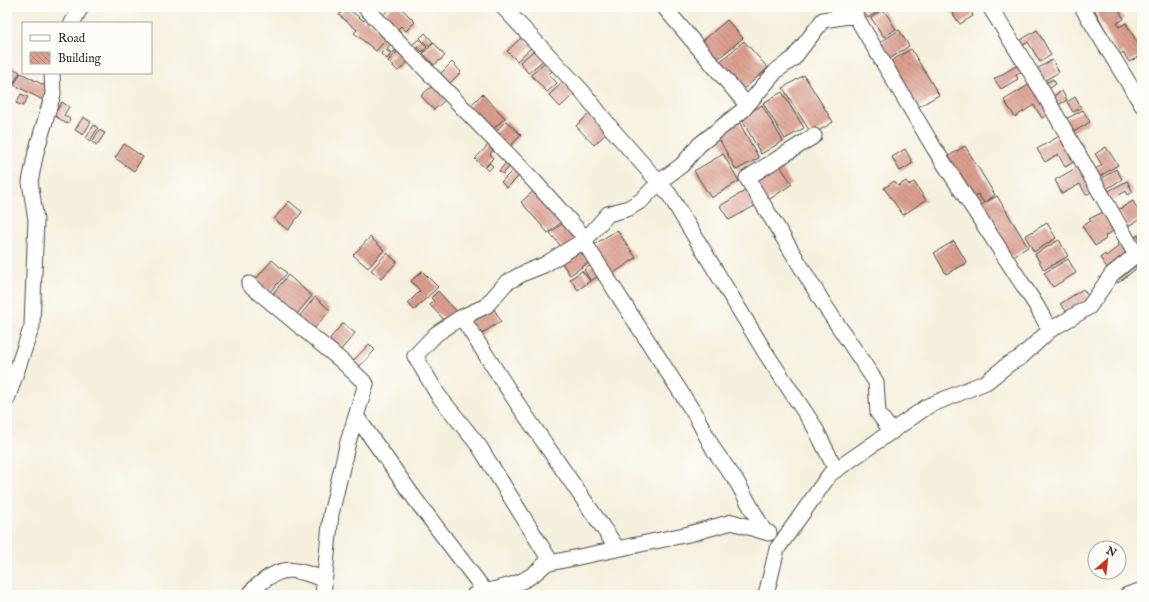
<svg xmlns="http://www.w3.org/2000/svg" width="1149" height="602" font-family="'IM FELL English',serif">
<defs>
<pattern id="building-back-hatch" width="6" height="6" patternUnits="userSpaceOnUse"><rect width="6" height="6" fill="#db9f8f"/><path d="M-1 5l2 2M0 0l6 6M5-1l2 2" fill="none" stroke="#b28275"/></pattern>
</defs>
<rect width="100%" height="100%" fill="#fdfcf7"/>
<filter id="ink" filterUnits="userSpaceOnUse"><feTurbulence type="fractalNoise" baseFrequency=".025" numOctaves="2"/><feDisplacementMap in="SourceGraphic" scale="8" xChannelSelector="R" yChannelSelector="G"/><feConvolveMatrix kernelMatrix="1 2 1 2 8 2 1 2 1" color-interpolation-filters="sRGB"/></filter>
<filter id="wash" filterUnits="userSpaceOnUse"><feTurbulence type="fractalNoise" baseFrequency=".012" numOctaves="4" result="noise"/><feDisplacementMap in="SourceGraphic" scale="16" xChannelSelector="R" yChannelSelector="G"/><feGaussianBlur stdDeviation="0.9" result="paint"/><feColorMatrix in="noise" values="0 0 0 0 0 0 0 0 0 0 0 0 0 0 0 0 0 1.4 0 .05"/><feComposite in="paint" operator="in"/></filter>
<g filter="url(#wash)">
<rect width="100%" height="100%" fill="#f5f0dd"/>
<g id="blocks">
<path fill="url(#building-back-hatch)" d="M346,7L364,21L366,19L377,29L390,35L376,51L354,33L357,30L339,15Z
M392,7H400L415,22L406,31L401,26L395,32L381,17Z
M860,7H880L882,9L868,18Z
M948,7H970L973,16L960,24Z
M1093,7H1117L1124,19L1117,23L1119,27L1126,23L1142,51V63L1138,57L1129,62L1123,52L1119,55Z
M883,9L896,29L884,37L871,18Z
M727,20L743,38L714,62L699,44Z
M899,30L909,46L885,62L875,46Z
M1037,30L1051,55L1040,62L1028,42L1019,48L1016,43Z
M425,33L433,42L428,46L420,38Z
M523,36L533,46L517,61L507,51Z
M419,39L427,47L422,52L418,47L414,51L410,47Z
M395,41L400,46L392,54L387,48Z
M744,41L768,68L740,92L716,65Z
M434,43L445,56L434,65L423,53Z
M401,48L411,59L398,71L388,61Z
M385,49L391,54L387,59L381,54Z
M536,49L545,59L528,73L520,62Z
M911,49L939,95L913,110L886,64Z
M1052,60L1059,72L1042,82L1033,71Z
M546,61L554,69L549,74L557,83L547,92L531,75Z
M452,62L461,72L446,87L437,77Z
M1023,62L1027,69L1016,75L1018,79L1001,89L994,79Z
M7,65L20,72L13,84L7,81Z
M21,73L51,89L45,101L14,85Z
M804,75L833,122L812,135L783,88Z
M1053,79L1056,84L1047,90L1043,84Z
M563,82L574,94L560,107L549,95Z
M435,83L448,97L434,110L421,96Z
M1032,83L1050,113L1042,118L1034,105L1015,117L1004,100Z
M1062,91L1067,100L1053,108L1048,99Z
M782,92L804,128L785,139L763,103Z
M21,94L28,97L23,106L16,103Z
M482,94L505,118L490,132L468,108Z
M1075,97L1081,108L1073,112L1067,102Z
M62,102L69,107L64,115L70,119L67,124L54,115Z
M762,105L783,141L761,154L741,118Z
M1083,110L1090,122L1072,133L1064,120Z
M592,111L610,130L594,145L576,126Z
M83,117L91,122L83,135L75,130Z
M738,120L759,158L736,170L716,133Z
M506,121L521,135L507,150L492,135Z
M94,125L98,128L90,141L86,138Z
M99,130L105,133L97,145L92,142Z
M1063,134L1077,160L1065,167L1058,154L1045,162L1037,149Z
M490,143L495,148L490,154L493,158L485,168L475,159Z
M124,144L143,157L134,171L115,158Z
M965,146L995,195L984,203L978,194L969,199L944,159Z
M1106,147L1118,165L1094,180L1089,173L1102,165L1095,154Z
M905,149L913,163L900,171L892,157Z
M723,154L739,181L711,198L694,171Z
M508,160L512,164L503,174L499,171Z
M777,161L792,184L767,201L752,178Z
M489,163L493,166L488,171L485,168Z
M1081,165L1094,190L1086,195L1080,184L1062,194L1055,180Z
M516,167L522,173L507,188L501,182Z
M1116,169L1122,179L1102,192L1096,182Z
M894,181L898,186L906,181L909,185L914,182L926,200L903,215L884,188Z
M1127,181L1133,192L1128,195L1126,191L1111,200L1103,194Z
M538,187L565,219L548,233L521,202Z
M748,189L758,204L729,220L720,206Z
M997,196L1028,247L1007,260L975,208Z
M289,201L302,212L288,230L274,219Z
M1133,201L1142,218L1128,226L1118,210Z
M1103,212L1117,229L1105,236L1106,239L1095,246L1082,226L1091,221L1089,219Z
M567,220L582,238L564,250L550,233Z
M1047,223L1056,238L1034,252L1025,236Z
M617,230L636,258L611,275L592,246Z
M1138,235L1141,241L1134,246L1130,240Z
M370,237L384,250L368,268L353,255Z
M1059,240L1068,256L1044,270L1035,254Z
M1123,240L1131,250L1108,269L1100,258L1105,254L1106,256L1119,246L1118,244Z
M954,241L967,263L946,274L934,253Z
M582,247L591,261L570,275L560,260Z
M387,253L397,262L381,279L371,270Z
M1068,259L1076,273L1053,287L1044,273Z
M272,260L287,273L270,292L255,280Z
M1132,261L1137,268L1118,283L1113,276Z
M594,263L601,274L591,281L584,270Z
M422,271L438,287L414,310L408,303L420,291L411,281Z
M582,271L590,281L578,290L570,279Z
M288,275L312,296L296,315L272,295Z
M1083,289L1090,299L1069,314L1060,304Z
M438,291L457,312L446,322L430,305L434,301L431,298Z
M315,297L330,310L313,330L298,318Z
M491,304L501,321L478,336L468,319Z
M343,323L355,333L339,352L327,342Z
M369,344L375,350L358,368L352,362Z"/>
</g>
</g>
<g filter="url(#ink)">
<use href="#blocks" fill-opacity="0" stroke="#494946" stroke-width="1"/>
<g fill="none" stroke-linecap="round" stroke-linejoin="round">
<defs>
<path id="minor" d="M365,7L534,181L586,239V245L696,416L714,450L737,482L764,531
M503,7L582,91L611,128L669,194L765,352L814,426L836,470
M664,7L747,105
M990,7L1041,89L1136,255
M1082,7L1142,105
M72,23L81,7
M814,136L747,178L825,306L876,382L878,413L892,432
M249,284L343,362L366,384L348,442L331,514L323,595
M460,318L486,306L506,283L524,273L544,265L586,239L608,214L629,208L642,200L659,182L682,165L699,145L743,110L777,70L793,59L823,20L855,15L934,148L1036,305L1050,330
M7,399L32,326L36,220L30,182L36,152L53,94L52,73
M356,416L415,499L485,591
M551,562L479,446L438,395L415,356L436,334L460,318L466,324L517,403L617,548
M250,595C252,589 257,586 262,582C286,563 298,571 324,579
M474,595C504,585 522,588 545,564L689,534L732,522L769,533
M766,595L777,549L830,474L928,406L986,382L1010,363L1020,358L1050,330L1089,307L1112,274L1142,250
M1127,595L1142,590"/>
</defs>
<use href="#minor" stroke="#494946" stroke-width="17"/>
<use href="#minor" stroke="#fff" stroke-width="15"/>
</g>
</g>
<rect width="1149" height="602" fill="none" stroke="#fdfcf7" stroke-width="24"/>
<rect x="22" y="22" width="130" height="52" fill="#fdfcf7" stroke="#a9a8a5"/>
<rect x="30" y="35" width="20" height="6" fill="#ffffff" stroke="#a9a8a5"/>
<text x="58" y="42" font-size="12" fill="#2b2b2b">Road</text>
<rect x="30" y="52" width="20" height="12" fill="url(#building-back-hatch)" stroke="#a9a8a5"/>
<text x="58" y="62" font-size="12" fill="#2b2b2b">Building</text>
<g transform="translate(1107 560) rotate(28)"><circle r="19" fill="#fdfcf7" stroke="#a9a8a5"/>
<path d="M0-3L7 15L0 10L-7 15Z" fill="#c8321e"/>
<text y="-6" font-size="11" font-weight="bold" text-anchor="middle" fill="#2b2b2b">N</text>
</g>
</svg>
